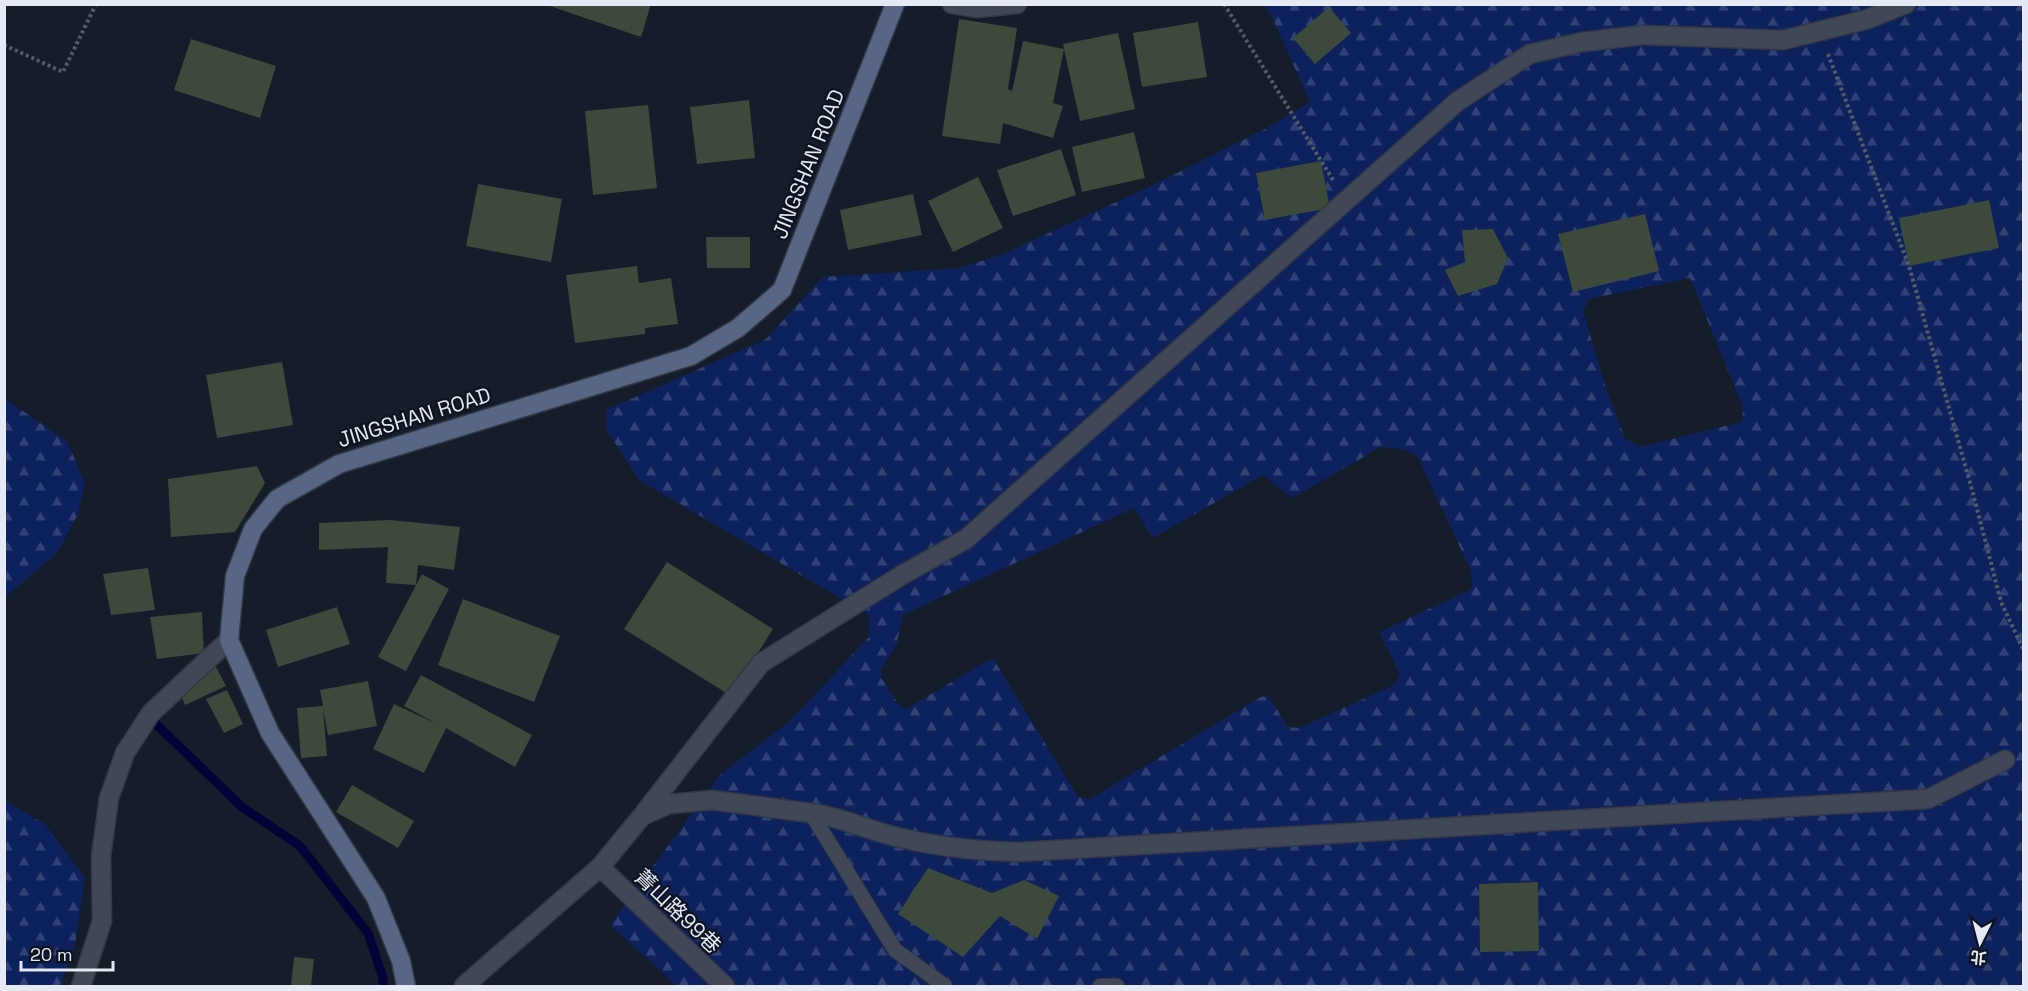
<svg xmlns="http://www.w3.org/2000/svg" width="2028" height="991" font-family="'Space Grotesk','Noto Sans TC',sans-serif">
<defs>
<pattern id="forest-firs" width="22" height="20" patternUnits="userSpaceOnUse" patternTransform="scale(1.5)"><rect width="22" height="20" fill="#0d215d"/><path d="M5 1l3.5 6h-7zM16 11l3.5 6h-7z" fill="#304175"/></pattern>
</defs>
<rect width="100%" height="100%" fill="#151c2a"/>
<path fill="url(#forest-firs)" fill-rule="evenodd" d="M1264,5H2023V986H677L610,925L720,775L790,721L869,637V615L639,480L606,429V410L766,339L823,277L959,268L1001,255L1149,187L1267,128L1310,102L1271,15ZM1690,278L1743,407L1742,422L1639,447L1625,438L1606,388L1583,311L1589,299ZM1381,447L1403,449L1418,457L1471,571L1472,589L1379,632L1400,674L1394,685L1299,728L1288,727L1268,696L1261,697L1090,799L1078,797L994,660H989L906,709L899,705L881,678V670L896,646L903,615L1134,508L1153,538L1263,475L1292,498Z
M5,399L67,441L85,483L78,514L57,553L5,597Z
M5,801L45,824L85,878L75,945L60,986H5Z"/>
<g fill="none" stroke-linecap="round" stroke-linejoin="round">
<path stroke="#010336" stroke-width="9" d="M156,724L242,807L300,846L368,933L383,978V986"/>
</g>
<path fill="#3d493b" d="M544,4H651L641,37Z
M1329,7L1351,33L1315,64L1293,38Z
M959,19L1017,28L1008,89L1012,91L1023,41L1064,49L1063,44L1118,33L1135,109L1080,121L1064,49L1053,103L1063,106L1053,138L1003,123L1000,144L942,136Z
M1198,22L1207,77L1142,87L1133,33Z
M191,39L276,66L260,118L174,90Z
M749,100L755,158L697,164L690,107Z
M648,105L657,188L593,195L585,111Z
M1134,132L1145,178L1082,192L1072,147Z
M1061,149L1076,195L1013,216L997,170Z
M1321,161L1330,208L1265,220L1256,173Z
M978,177L1003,228L953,252L928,201Z
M478,184L562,199L551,262L466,246Z
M913,194L922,235L848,250L840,210Z
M1989,200L1999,248L1909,266L1899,218Z
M1645,214L1659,271L1573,292L1558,234Z
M1493,229L1508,258L1497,284L1458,296L1445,270L1465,262L1462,230Z
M706,237H750V268H707Z
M637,266L639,283L671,278L678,324L645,328V334L575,343L566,275Z
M282,362L293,425L217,438L206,375Z
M257,466L265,483L235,532L171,537L168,479Z
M390,520L460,527L454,570L418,565L416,585L386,583L388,547L319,550V523Z
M667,562L773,629L731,696L624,629Z
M148,568L155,610L111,615L103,574Z
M422,574L449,589L406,671L378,657Z
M463,599L560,636L534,702L438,665Z
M337,607L350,644L278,667L266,630Z
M202,612L204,653L157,659L150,617Z
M214,663L226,686L185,705L180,693Z
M421,675L532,735L515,767L446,728L424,773L373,749L394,704L437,724L404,706Z
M368,681L377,726L328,735L323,708L327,756L301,758L297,708L323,706L320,690Z
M227,690L243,724L224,733L206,699Z
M352,785L414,821L398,848L336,812Z
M928,868L992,893L1024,880L1059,896L1037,939L1000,916L963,957L898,914Z
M1538,882L1539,951L1480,952L1479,884Z
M294,957L314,959L311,986H291Z"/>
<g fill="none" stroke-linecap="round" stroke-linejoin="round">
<defs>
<path id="lane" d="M811,813L895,950L945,986
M1100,986H1117"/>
<path id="street" d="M952,4L977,8L1017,4
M645,812L761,663L902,575L966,539L1458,101L1530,54L1582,42L1643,35L1783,40L1865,20L1906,4
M600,867L725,986
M81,986L102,921L101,856L109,798L125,753L151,713L229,640
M464,986L600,867L642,816L669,804L712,800L811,813C836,816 858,826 882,833C927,846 973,851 1020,852L1928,799L2005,760"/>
<path id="secondary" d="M406,986L401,961L376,898L270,733L229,640L235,576L253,529L277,499L339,464L691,356L738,328L782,290L895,4"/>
</defs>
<use href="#lane" stroke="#353844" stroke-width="16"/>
<use href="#street" stroke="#353844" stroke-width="21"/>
<use href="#secondary" stroke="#353844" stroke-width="21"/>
<path stroke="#555b68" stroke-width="4" stroke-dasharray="3 3" stroke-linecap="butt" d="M1224,4L1333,180
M4,45L63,72L96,4
M1828,54L1909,266L1974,497L2001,602L2024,651"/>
<use href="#lane" stroke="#404858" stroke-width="14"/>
<use href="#street" stroke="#404858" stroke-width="18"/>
<use href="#secondary" stroke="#576685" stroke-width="18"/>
</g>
<g text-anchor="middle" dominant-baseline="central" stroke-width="4.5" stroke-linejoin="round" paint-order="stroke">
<g font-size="21" fill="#e5e9f3" stroke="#0d1320">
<text transform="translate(808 164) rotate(-68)">JINGSHAN ROAD</text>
<text transform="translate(414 417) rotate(-17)">JINGSHAN ROAD</text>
<text transform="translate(678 911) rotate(44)">菁山路99巷</text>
</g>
</g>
<rect width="2028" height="991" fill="none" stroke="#e5e9f3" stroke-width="12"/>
<g transform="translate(1980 943) rotate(186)" stroke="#0d1320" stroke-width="4.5" paint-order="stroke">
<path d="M0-4.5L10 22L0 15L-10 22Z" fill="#e5e9f3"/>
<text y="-9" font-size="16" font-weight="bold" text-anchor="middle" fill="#e5e9f3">北</text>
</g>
<path d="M21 961v9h92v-9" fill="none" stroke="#e5e9f3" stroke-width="3"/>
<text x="30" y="961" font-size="18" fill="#e5e9f3" stroke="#0d1320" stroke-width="4.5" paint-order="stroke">20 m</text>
</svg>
